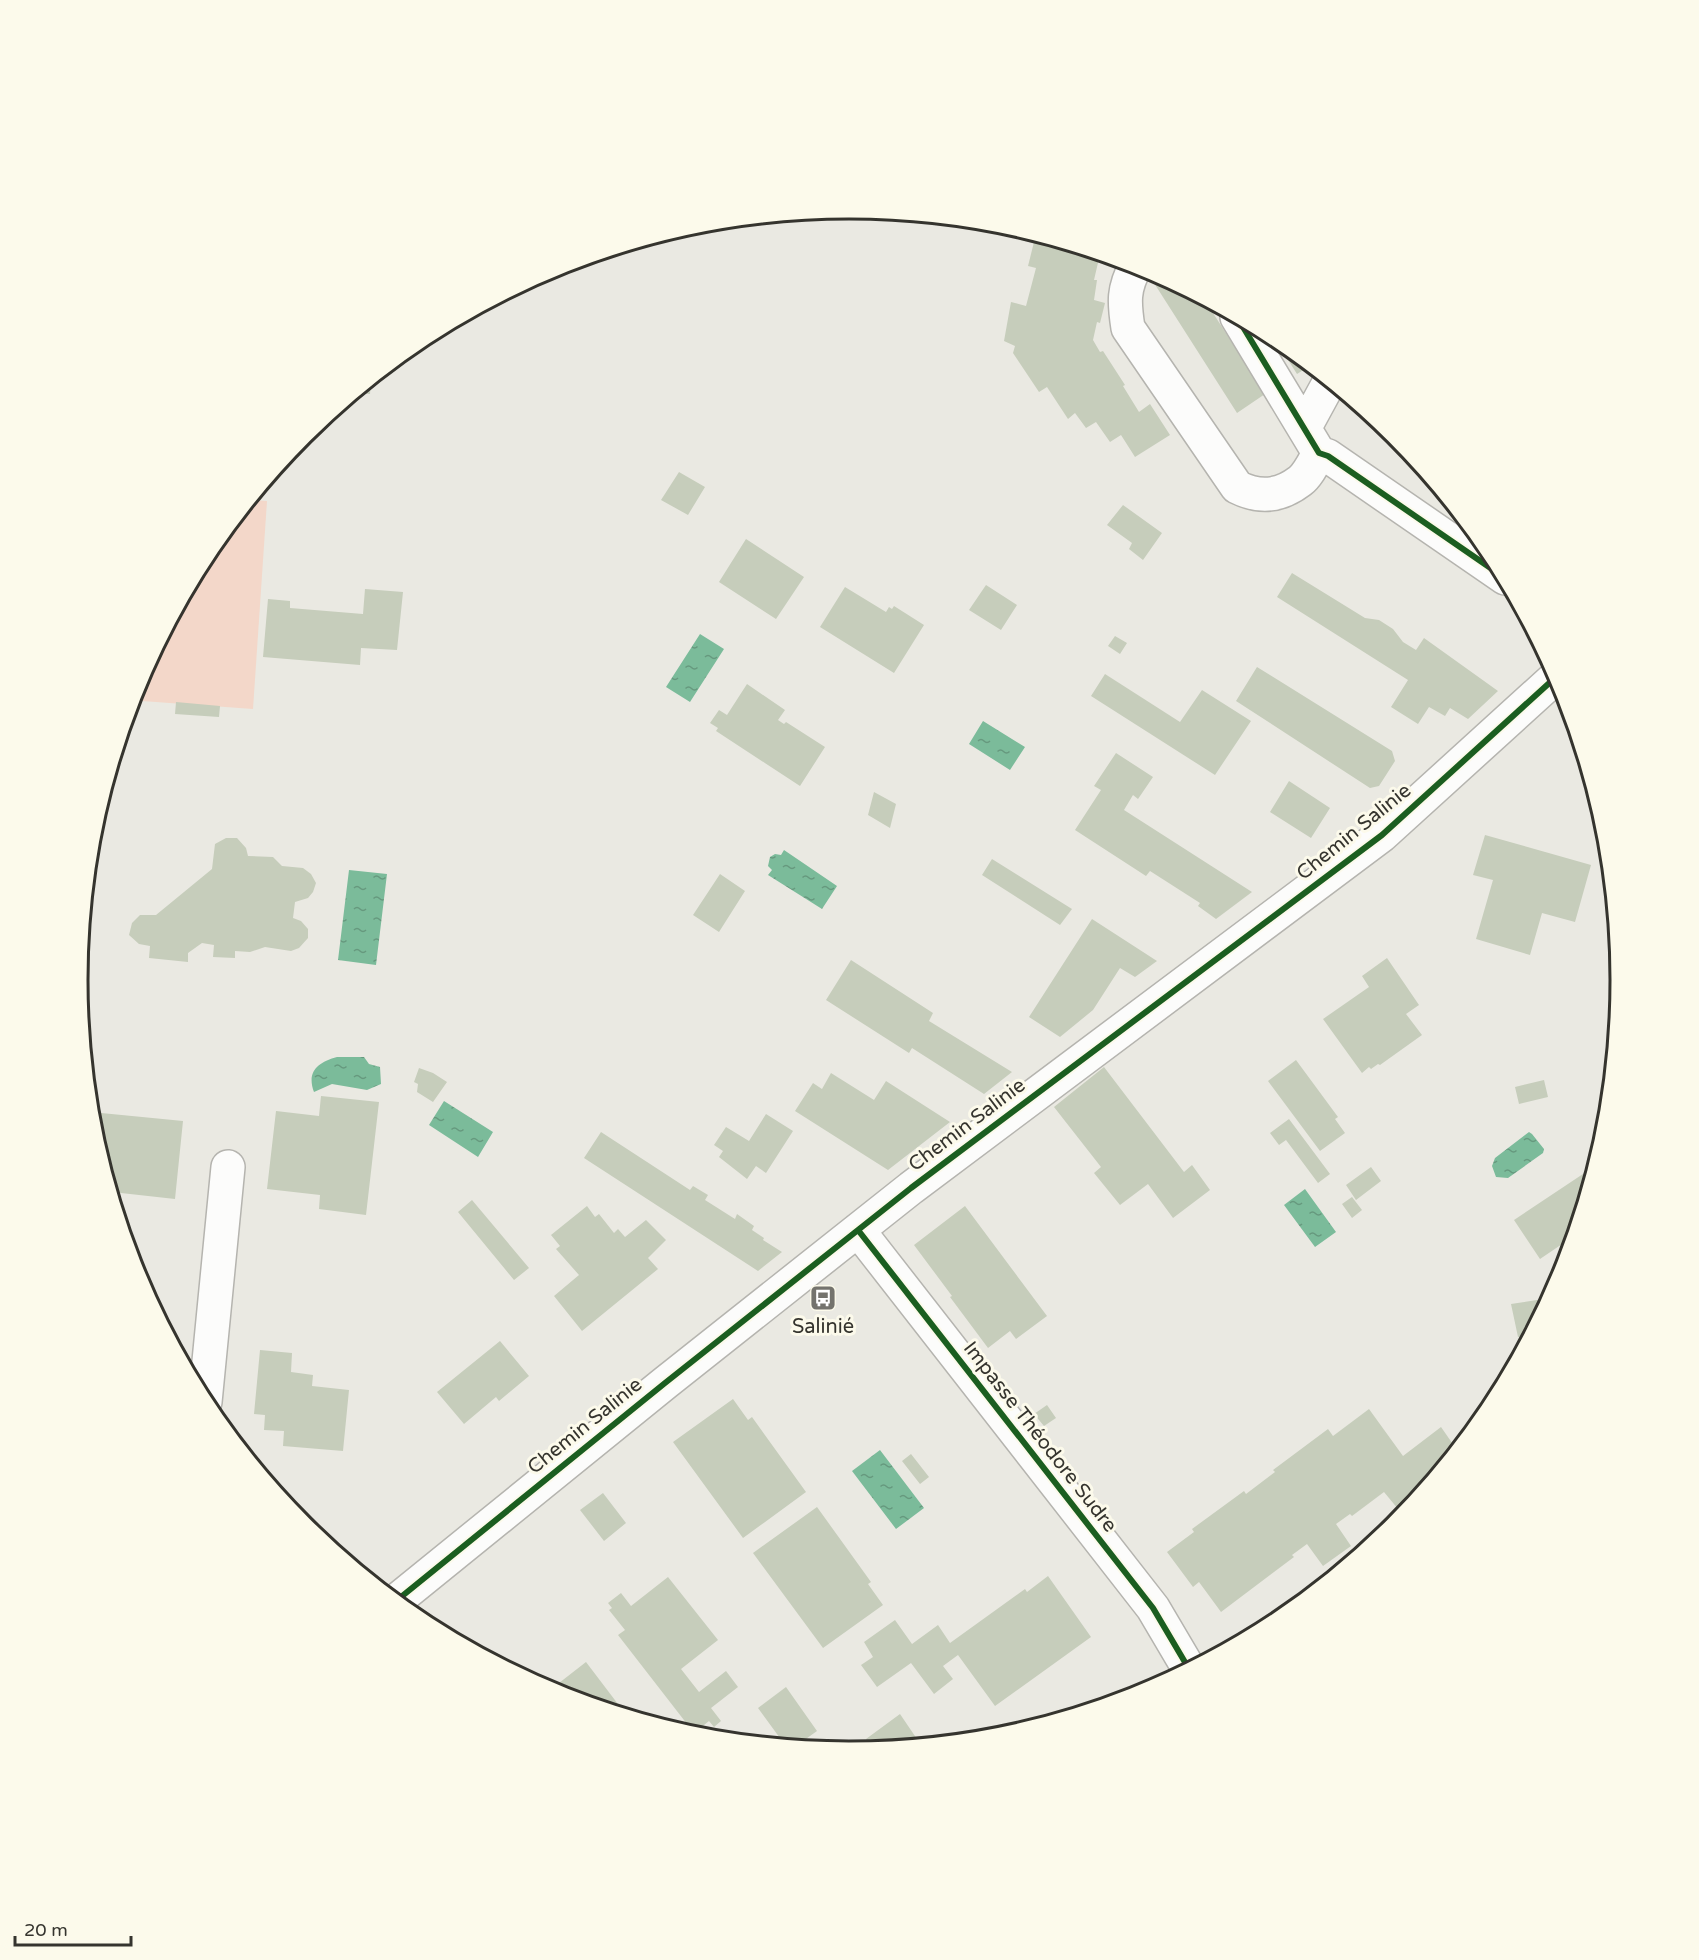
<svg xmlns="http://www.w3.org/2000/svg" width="1699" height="1960" font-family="'Varela Round',sans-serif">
<defs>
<pattern id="water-ripples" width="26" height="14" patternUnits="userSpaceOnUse" patternTransform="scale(1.5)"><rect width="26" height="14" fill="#7bbb9a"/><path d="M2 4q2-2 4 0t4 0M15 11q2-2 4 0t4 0" fill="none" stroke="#66997e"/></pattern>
</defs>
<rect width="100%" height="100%" fill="#eae9e2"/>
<path fill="#f3d7c9" d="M250,500L267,501L253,709L142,701L144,671L208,551Z"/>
<path fill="url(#water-ripples)" d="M700,634L724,649L690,702L666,687Z
M983,721L1025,747L1010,770L969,744Z
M784,850L837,886L822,909L768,875L772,870L768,866L770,857L775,854L781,855Z
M349,870L387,874L376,965L338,960Z
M337,1057H364L369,1064L380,1067L381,1084L367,1090L332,1084L314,1092C306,1071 319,1062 337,1057Z
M444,1101L493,1132L478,1157L429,1125Z
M1529,1132L1532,1134L1544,1149L1543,1153L1508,1178L1496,1177L1492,1166L1495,1158Z
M1305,1189L1336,1232L1315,1247L1284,1205Z
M880,1450L924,1508L896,1529L852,1471Z"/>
<path fill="#c6cdbb" d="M1036,234L1100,254L1094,280H1097L1094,300L1105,303L1100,323L1097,322L1093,340L1100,352L1103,351L1125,385L1123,386L1139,412L1150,404L1170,435L1135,457L1121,435L1110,442L1096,422L1086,428L1075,413L1068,419L1047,387L1039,392L1013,353L1015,346L1004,341L1011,302L1026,306L1036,268L1028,266Z
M1164,277L1204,299L1265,394L1237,413L1154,283Z
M1273,336L1278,339L1311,365L1297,374Z
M371,379L370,394L355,393Z
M679,472L705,487L688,515L661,500Z
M1123,505L1162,533L1143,560L1129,549L1132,543L1107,525Z
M746,539L804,577L776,619L719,582Z
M1292,573L1365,618L1379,620L1393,629L1403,642L1416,650L1424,638L1498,691L1468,719L1450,708L1445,716L1429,707L1418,724L1391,707L1408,680L1277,597Z
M986,585L1017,605L1001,630L969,610Z
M845,587L886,612L889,607L892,609L894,606L924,625L894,673L820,627Z
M365,589L403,592L397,650L361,648L360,665L263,657L268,599L290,601V608L363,614Z
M1115,636L1127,643L1120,654L1108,646Z
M1257,667L1392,751L1395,761L1379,786L1370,788L1236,701Z
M1105,674L1180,722L1202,690L1251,721L1215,775L1091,696Z
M747,684L785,710L778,720L784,724L786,722L825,747L800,786L716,731L718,728L710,723L719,710L727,715Z
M176,702L220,706L219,717L175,714Z
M1116,753L1153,777L1138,799L1133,795L1124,810L1252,892L1216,919L1198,906L1200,903L1150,871L1146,876L1075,830L1101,790L1094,786Z
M1289,781L1330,808L1311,838L1270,812Z
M874,792L896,804L890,828L868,815Z
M1485,835L1591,865L1575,922L1542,913L1530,955L1476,939L1493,880L1473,875Z
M226,838H237L246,848L248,856L273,857L282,866L303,868L311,874L316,883L313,892L308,898L295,902L293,918L301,921L308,929V938L299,948L291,951L265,947L250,952L235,951V958L213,957L214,945L202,943L188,953V962L149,958L150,946L139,944L129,935L132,923L140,915H156L212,869L215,844Z
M992,859L1072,909L1060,925L982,875Z
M720,874L745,891L719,932L693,915Z
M1092,919L1157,961L1135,977L1120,968L1093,1010L1060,1037L1029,1017Z
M1387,958L1419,1005L1406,1014L1422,1035L1380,1065L1378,1064L1371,1069L1369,1067L1362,1073L1323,1019L1369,987L1362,976Z
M851,960L933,1013L929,1021L1012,1072L984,1094L912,1048L909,1053L826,1000Z
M1296,1060L1338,1117L1335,1119L1345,1133L1320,1151L1268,1081Z
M1104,1067L1184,1172L1192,1165L1210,1190L1173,1218L1148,1184L1120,1205L1094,1173L1101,1167L1054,1107Z
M419,1068L433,1073L447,1082L433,1102L417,1092L418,1084L414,1082Z
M831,1073L874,1100L886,1081L950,1122L888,1170L795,1111L813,1083L822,1089Z
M1544,1080L1548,1097L1519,1104L1515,1087Z
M321,1096L379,1102L366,1215L319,1209L320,1195L267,1189L276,1111L319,1116Z
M1610,1096L1607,1118V1121L1597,1113Z
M91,1112L183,1121L175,1199L112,1192L93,1130Z
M766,1114L793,1131L766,1173L756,1166L747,1179L719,1157L723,1151L714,1145L726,1127L749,1141Z
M1289,1119L1330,1174L1318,1183L1286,1140L1279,1145L1270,1133Z
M601,1132L690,1190L693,1186L708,1195L705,1200L735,1219L737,1214L754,1226L752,1230L764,1238L763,1240L782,1252L758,1271L584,1158Z
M1595,1166L1574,1236L1540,1259L1514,1220Z
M1371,1167L1381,1181L1356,1200L1346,1185Z
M1352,1197L1362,1210L1352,1218L1342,1204Z
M472,1200L529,1268L514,1280L458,1212Z
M587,1206L595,1217L599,1214L614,1233L618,1229L625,1237L646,1220L666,1240L648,1258L658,1269L582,1331L554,1296L579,1275L556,1249L560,1246L551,1235Z
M965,1206L1047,1316L1016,1339L1010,1331L988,1348L950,1297L952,1296L914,1245Z
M1550,1298L1529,1337L1527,1335L1518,1337L1511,1304Z
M500,1341L529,1376L499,1401L496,1397L464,1424L437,1392Z
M260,1350L292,1353L291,1372L313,1375L312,1386L349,1390L343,1451L283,1446L284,1431L264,1430L265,1415L254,1414Z
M733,1399L748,1420L752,1417L806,1492L743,1538L673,1442Z
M1047,1405L1056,1418L1044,1426L1034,1414Z
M1369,1409L1403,1456L1441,1427L1457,1450L1403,1515L1384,1492L1352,1516L1350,1514L1336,1524L1351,1546L1323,1566L1307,1544L1292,1555L1294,1557L1221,1612L1199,1582L1193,1587L1167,1552L1194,1532L1192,1529L1244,1491L1246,1494L1275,1472L1273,1470L1328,1429L1333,1436Z
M911,1454L929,1477L920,1484L902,1461Z
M603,1493L626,1523L604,1541L580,1510Z
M817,1507L871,1582L868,1584L883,1605L823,1648L753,1553Z
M1048,1576L1091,1637L995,1706L958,1655L943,1666L953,1679L934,1694L911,1663L877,1687L861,1665L873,1657L864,1642L895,1620L912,1644L938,1625L950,1643L1025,1589L1027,1592Z
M668,1577L718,1640L681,1669L699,1692L726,1671L738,1687L711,1708L721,1721L714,1727L709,1721L694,1733L618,1635L625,1630L609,1610L612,1608L608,1603L621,1593L631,1606Z
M586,1662L624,1712L622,1713L550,1690Z
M786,1687L817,1731L796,1746L785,1745L758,1708Z
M900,1714L919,1742L915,1745L873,1749L866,1739Z"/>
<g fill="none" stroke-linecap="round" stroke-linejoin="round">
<defs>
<path id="minor" d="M1136,265C1123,289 1124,302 1128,328L1237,487C1259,498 1279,497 1300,481C1308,475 1314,462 1319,453
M1237,317L1319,453L1328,456L1505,578
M1305,427L1330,381
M858,1230L1153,1608L1189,1669
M205,1402L228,1167
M396,1601L665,1383L911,1188L1382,835L1557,676"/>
</defs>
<use href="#minor" stroke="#b5b4af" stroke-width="36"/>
<use href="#minor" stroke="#fcfcfb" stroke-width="33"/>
<defs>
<path id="cycleway" d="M1237,317L1319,453L1328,456L1505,578
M858,1230L1153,1608L1189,1669
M396,1601L665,1383L911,1188L1382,835L1557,676"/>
</defs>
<use href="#cycleway" stroke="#fcfaeb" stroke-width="10"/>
<use href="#cycleway" stroke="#1b5e20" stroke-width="6"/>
</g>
<defs>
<symbol id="bus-square" viewBox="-11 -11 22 22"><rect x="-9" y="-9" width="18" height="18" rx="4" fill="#74736d" stroke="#fcfaeb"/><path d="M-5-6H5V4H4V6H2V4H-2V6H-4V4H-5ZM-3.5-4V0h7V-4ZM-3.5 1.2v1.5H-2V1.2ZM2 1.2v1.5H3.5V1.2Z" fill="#fff"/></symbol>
</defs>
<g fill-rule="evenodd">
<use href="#bus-square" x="808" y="1283" width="30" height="30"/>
</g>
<g text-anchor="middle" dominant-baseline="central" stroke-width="6" stroke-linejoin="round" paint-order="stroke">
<g font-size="20" fill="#35342e" stroke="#fcfaeb">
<text transform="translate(1354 832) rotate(-39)">Chemin Salinie</text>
<text transform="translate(967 1125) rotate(-37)">Chemin Salinie</text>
<text transform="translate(585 1426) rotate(-39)">Chemin Salinie</text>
<text transform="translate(1040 1437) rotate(52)">Impasse Théodore Sudre</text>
</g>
<g font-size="20" fill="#35342e" stroke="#fcfaeb">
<text x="823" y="1327">Salinié</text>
</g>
</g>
<path d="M0 0H1699V1960H0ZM88 980a761 761 0 1 1 1522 0a761 761 0 1 1-1522 0Z" fill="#fcfaeb" fill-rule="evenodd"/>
<path fill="none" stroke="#35342e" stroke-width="3" d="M88 980a761 761 0 1 1 1522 0a761 761 0 1 1-1522 0Z"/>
<path d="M15 1936v9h116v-9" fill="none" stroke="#35342e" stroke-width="3"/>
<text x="24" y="1936" font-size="18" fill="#35342e" stroke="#fcfaeb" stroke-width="4.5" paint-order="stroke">20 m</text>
</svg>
